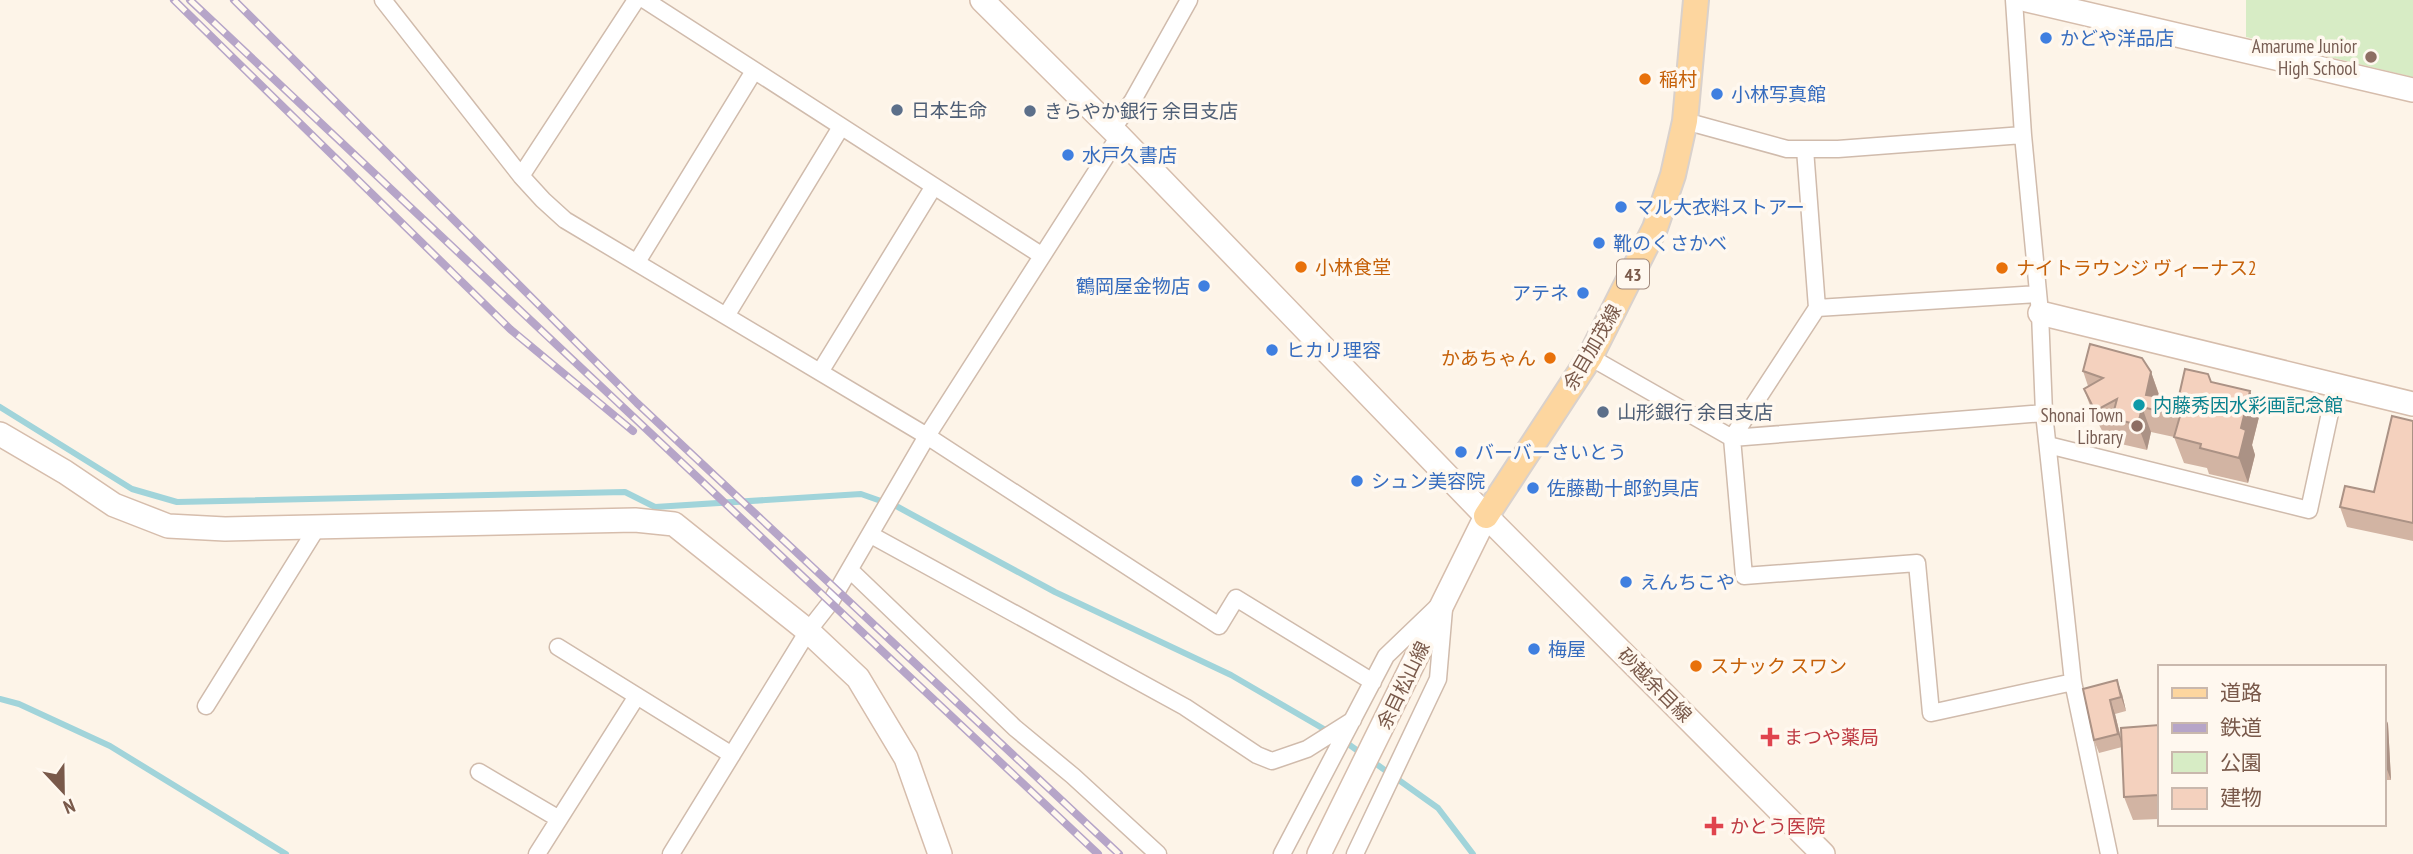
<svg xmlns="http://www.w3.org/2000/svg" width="2413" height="854" font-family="'PT Sans Narrow','Noto Sans JP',sans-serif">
<rect width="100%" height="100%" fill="#fdf4e8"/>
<path fill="#d7ecc5" d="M2246,0H2413V77L2246,37Z"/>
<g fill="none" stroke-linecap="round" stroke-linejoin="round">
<path stroke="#a1d4da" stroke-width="6" d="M0,407L132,489L177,502L625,492L655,507L861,494L898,507L1055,592L1231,675L1329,732
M0,699L19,704L110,746L286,854
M1344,741L1438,808L1473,854"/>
<defs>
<path id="street" d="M383,0L521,176L543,200L565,220L927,436L1219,626L1236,598L1373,682
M645,0L1041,255
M2014,0L2023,135L2040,313L2044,413L2073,682L2109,854
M1685,121L1787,149H1838L2023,135
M1112,130L1133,100L1189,0
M1805,149L1817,308L1732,438L1744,576L1917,563L1931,713L2073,682
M521,176L636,0
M637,262L754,71
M1817,308L2038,294
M726,316L841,127
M1590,357L1732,438L2044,413
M820,372L934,186
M2048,445L2309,510L2336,385
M871,535L1185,707L1257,755L1272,761L1307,749L1353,720
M850,570L1015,728L1073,776L1158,854
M558,647L732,755
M206,706L318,526
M479,772L559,819
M537,854L637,696
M671,854L808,631L830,603L927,436L1119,136
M1282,854L1386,656L1436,608
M1355,854L1438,679L1444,609"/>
<path id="secondary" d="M982,0L1119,136L1486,516L1823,854
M2027,0L2413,90
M2040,313L2413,404
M0,434L65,472L114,505L168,526L225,529L635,520L674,524L808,631L858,678L906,758L940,854
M1319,854L1486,516"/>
<path id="primary" d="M1486,516L1590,357L1655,228L1673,175L1685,121L1696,0"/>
</defs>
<use href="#street" stroke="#d0bbac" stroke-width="19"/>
<use href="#secondary" stroke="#d6bdac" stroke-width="26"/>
<use href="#primary" stroke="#d9d1cc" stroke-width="28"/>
<use href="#street" stroke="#fff" stroke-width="16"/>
<use href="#secondary" stroke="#fff" stroke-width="23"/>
<use href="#primary" stroke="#fdd69f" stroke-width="24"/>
<defs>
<path id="rail" d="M174,0L510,329L633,431
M190,0L1098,854
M234,0L637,403L1119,854"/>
</defs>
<use href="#rail" stroke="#b6a5c8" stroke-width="8"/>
<use href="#rail" stroke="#fff8ef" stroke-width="5" stroke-dasharray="16" stroke-linecap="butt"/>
</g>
<path fill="#d2b4a3" d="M2083,371L2151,372L2160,397L2178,400L2211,382L2259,417L2252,445L2255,455L2248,483L2209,474L2207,468L2184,463L2174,437L2151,432L2147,450L2121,444L2116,430L2105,436L2093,414L2084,389L2088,386Z
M2413,421V541L2347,527L2340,507L2374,492Z
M2083,689L2122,694L2126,711L2115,714L2122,743L2159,725V819L2133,820L2124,797L2122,747L2099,753L2094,740Z
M2383,711L2388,724L2391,780H2383Z"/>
<path fill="#ab9285" d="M2151,372L2160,398L2146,395Z
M2250,391L2259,417L2252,445L2255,455L2248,483L2239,458L2241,428Z
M2142,407L2151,432L2147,450L2138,425Z
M2117,680L2122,694L2126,711L2121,697Z
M2110,700L2115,714L2123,747L2118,734Z
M2383,711L2388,724L2391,780L2383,759Z"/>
<path fill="#f4d1be" stroke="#ab9285" stroke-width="2" d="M2090,344L2142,358L2151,372L2146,395L2178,400L2185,369L2208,374L2211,382L2250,391L2241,428L2246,430L2239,458L2200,448L2201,444L2174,437L2180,416L2142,407L2138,425L2112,418L2117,399L2095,411L2084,389L2103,378L2083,371Z
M2392,416L2413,421V523L2340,507L2345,486L2374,492Z
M2117,680L2121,697L2110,700L2118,734L2094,740L2083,689Z
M2159,725V795L2124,797L2121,728Z"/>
<g fill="#3f7fe0" stroke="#fff8ef" stroke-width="2.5">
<circle cx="2046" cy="38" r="7"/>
<circle cx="1717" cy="94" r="7"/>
<circle cx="1068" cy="155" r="7"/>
<circle cx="1621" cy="207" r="7"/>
<circle cx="1599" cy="243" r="7"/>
<circle cx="1204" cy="286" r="7"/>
<circle cx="1583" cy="293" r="7"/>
<circle cx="1272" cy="350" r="7"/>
<circle cx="1461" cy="452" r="7"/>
<circle cx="1357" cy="481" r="7"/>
<circle cx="1533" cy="488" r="7"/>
<circle cx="1626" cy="582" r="7"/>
<circle cx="1534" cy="649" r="7"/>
</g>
<g fill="#8d6e63" stroke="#fff8ef" stroke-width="2.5">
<circle cx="2371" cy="57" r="7"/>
<circle cx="2137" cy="426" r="7"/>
</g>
<g fill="#e8710a" stroke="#fff8ef" stroke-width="2.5">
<circle cx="1645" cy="79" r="7"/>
<circle cx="1301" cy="267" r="7"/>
<circle cx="2002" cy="268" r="7"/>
<circle cx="1550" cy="358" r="7"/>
<circle cx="1696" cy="666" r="7"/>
</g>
<g fill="#5c6f8a" stroke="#fff8ef" stroke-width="2.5">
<circle cx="897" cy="110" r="7"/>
<circle cx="1030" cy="111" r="7"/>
<circle cx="1603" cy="412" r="7"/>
</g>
<circle fill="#0f9aa8" stroke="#fff8ef" stroke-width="2.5" cx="2139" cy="405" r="7"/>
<g fill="#e0444e" stroke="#fff8ef" stroke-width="2.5">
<path d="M1766.5 726.5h7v7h7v7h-7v7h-7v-7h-7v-7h7z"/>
<path d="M1710.5 815.5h7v7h7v7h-7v7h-7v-7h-7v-7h7z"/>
</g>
<g text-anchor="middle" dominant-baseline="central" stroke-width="7" stroke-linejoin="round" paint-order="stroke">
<rect fill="#fff8ef" stroke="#a1897c" stroke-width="2" x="1617" y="259.5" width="32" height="29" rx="5"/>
<g font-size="18" font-weight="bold" fill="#79594a">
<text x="1633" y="274">43</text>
</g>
<g font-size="19" fill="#366cbe" stroke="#fff8ef" text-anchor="start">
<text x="2060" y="38">かどや洋品店</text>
<text x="1731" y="94">小林写真館</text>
<text x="1082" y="155">水戸久書店</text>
<text x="1635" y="207">マル大衣料ストアー</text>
<text x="1613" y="243">靴のくさかべ</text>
<text x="1190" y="286" text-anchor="end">鶴岡屋金物店</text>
<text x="1569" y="293" text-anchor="end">アテネ</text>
<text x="1286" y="350">ヒカリ理容</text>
<text x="1475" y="452">バーバーさいとう</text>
<text x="1371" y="481">シュン美容院</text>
<text x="1547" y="488">佐藤勘十郎釣具店</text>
<text x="1640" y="582">えんちこや</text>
<text x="1548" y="649">梅屋</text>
</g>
<g font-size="19" fill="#785e54" stroke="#fff8ef" text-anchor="end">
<text x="2357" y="46">Amarume Junior<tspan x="2357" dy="22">High School</tspan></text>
<text x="2123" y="415">Shonai Town<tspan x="2123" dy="22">Library</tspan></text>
</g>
<g font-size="19" fill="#c56008" stroke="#fff8ef" text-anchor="start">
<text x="1659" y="79">稲村</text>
<text x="1315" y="267">小林食堂</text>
<text x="2016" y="268">ナイトラウンジ ヴィーナス2</text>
<text x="1536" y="358" text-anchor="end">かあちゃん</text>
<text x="1710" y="666">スナック スワン</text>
</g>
<g font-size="19" fill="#4e5e75" stroke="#fff8ef" text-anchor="start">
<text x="911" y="110">日本生命</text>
<text x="1044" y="111">きらやか銀行 余目支店</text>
<text x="1617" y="412">山形銀行 余目支店</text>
</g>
<g font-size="19" fill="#79594a" stroke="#fff8ef">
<text transform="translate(1592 347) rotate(-60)">余目加茂線</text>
<text transform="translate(1403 685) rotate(-64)">余目松山線</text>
<text transform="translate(1655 685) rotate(45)">砂越余目線</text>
</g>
<g font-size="19" fill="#0d838f" stroke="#fff8ef" text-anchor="start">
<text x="2153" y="405">内藤秀因水彩画記念館</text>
</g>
<g font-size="19" fill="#be3a42" stroke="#fff8ef" text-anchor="start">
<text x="1784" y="737">まつや薬局</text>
<text x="1730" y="826">かとう医院</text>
</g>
</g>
<rect x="2158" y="665" width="228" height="161" fill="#fff8ef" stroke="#c9b8ad" stroke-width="2"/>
<rect x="2172" y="688" width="35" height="10" fill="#fdd69f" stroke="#c9b8ad" stroke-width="2"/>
<text x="2220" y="700" font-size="21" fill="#79594a">道路</text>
<rect x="2172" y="723" width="35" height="10" fill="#b6a5c8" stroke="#c9b8ad" stroke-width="2"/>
<text x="2220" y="735" font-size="21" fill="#79594a">鉄道</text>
<rect x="2172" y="752" width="35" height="21" fill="#d7ecc5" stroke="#c9b8ad" stroke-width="2"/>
<text x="2220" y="770" font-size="21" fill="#79594a">公園</text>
<rect x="2172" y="788" width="35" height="21" fill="#f4d1be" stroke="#c9b8ad" stroke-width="2"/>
<text x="2220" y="805" font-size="21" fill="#79594a">建物</text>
<g transform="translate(63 791) rotate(158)" stroke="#fff8ef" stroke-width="5" paint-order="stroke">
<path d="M0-5L12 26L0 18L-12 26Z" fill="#79594a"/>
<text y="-10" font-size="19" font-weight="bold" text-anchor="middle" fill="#79594a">N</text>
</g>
</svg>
